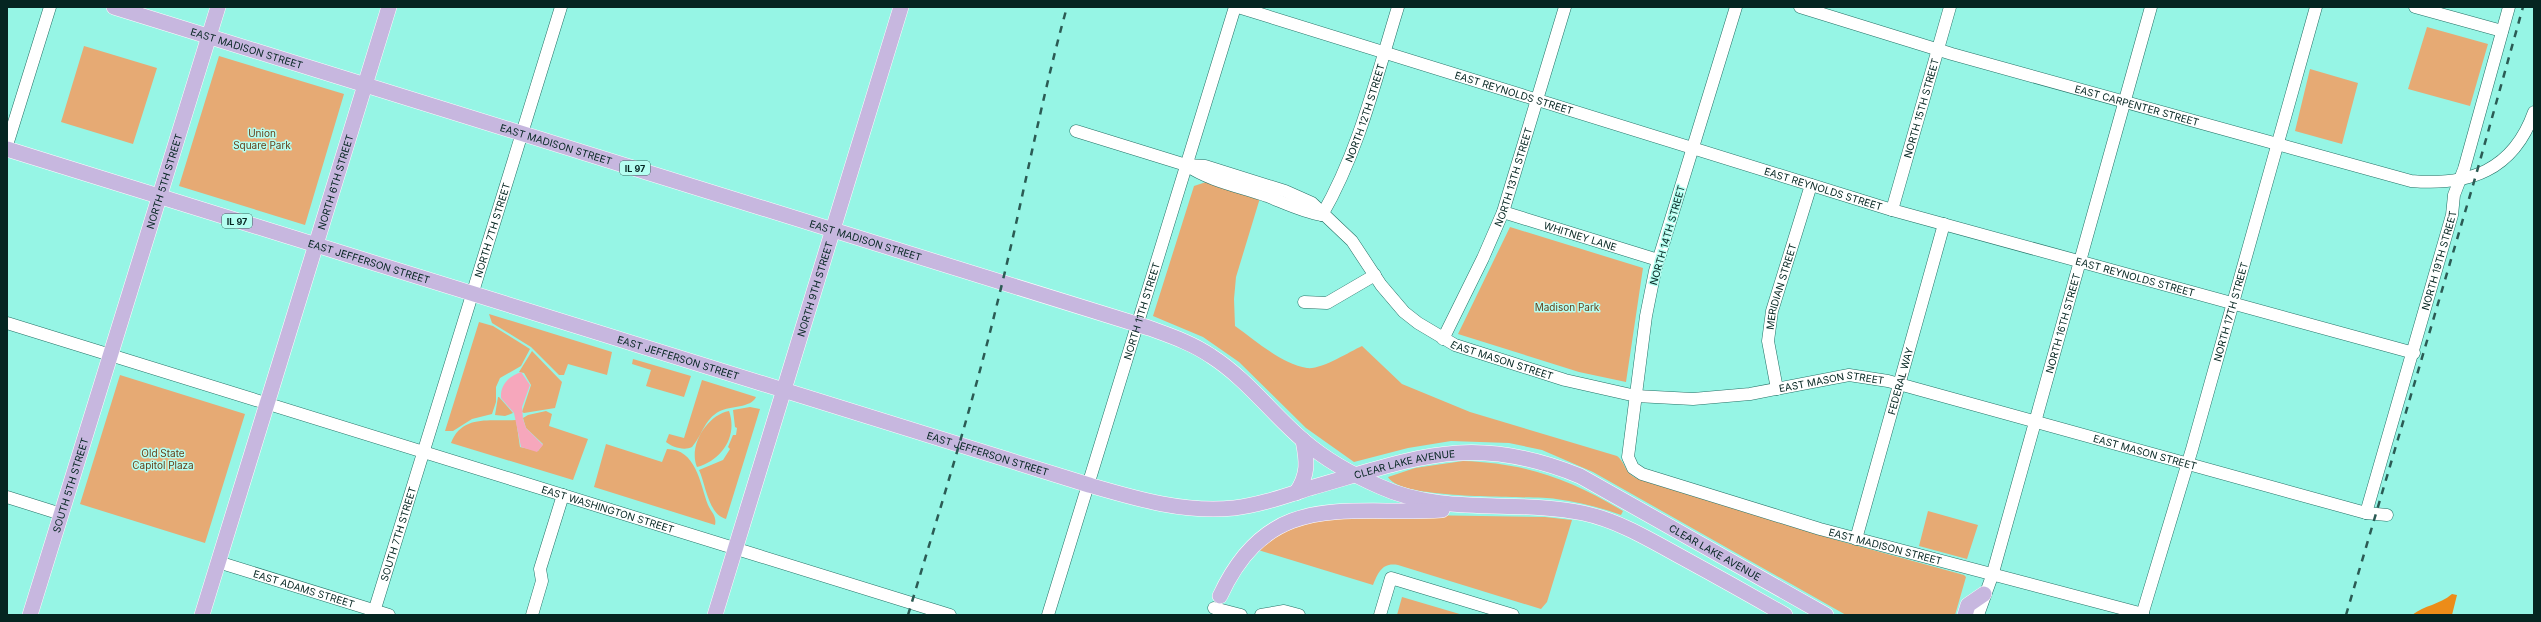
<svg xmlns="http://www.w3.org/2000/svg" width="2541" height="622" font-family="Inter,sans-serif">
<rect width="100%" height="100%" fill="#96f5e5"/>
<path fill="#e6aa74" d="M2427,27L2488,44L2470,106L2408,89Z
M84,46L157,68L133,144L61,122Z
M219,56L344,94L305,225L179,186Z
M2310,69L2358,83L2342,144L2295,131Z
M1206,182L1260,198L1236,277L1234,299L1235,326C1256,341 1282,364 1307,368C1321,370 1349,352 1362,346L1402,384L1470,412L1617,456C1626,463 1624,473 1638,479L1840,541L1964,575L1966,577L1955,615H1846L1593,472L1542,450L1509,443L1451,441L1408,448L1354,462L1306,428L1239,362L1203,337L1153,316L1194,186Z
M1510,227L1643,268L1626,382L1579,372L1458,334Z
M489,314L612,352L607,375L568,364L564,375H559L531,347L492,323Z
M479,322L493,326L530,349L521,366L500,378L496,387V402L492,414L472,419L453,431H445Z
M532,351L562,382L555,408L524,413L522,412L531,385L524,373L519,372Z
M633,359L691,376L684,397L646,386L651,370L632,364Z
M120,375L245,414L205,543L80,504Z
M702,380L756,397C751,408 730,406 720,411C704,419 702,436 692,447C684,451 672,447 666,442L669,434L684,438Z
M498,397H499L513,413L505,416L495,415Z
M750,407L760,409L726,519C708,514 706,485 699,470L723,460L730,449L728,447L733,435H736L737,428L735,427L733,410Z
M546,411L552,414L549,426L588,439L573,480L451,443C462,413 494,422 516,420L520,447L538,451L543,444L526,428L523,418L528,415Z
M729,411C738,436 722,460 697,467C688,446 707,415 729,411Z
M606,444L662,462L667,449C696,449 700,483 708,505C711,512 717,516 715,525L594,487Z
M1463,461C1526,463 1569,479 1623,511L1621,515C1599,507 1579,502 1556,499C1527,495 1401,501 1388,477L1415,468Z
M1928,511L1978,525L1967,559L1919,546Z
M1361,514L1545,517L1572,520L1547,602L1541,609L1398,565C1382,562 1378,573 1373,585L1255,549L1287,527Z
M1402,597L1463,615H1397Z"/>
<path fill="#ec8c19" d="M2452,594L2457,595L2452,615H2412C2425,605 2439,605 2452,594Z"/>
<path fill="#f6a7bc" d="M521,372L530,385L522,407L523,419L526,428L543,445L537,452L521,447L514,413L501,398C500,385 509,376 521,372Z"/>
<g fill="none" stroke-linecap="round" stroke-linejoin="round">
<defs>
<g id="minor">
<path id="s1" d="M1238,7L1892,210L2414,353"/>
<path id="s2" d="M1736,7L1655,271L1646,316L1628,457L1633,468L1642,474L1820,529L2143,614"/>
<path id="s3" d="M1800,7L1952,54L2411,181C2469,186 2513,171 2534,112"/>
<path d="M2415,7L2502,31"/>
<path d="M1076,131L1186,165C1212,182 1238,186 1267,196C1285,203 1303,212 1322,215"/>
<path d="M7,145L50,7"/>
<path id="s4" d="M1186,165L1205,166L1285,191L1312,203L1352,241L1381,285L1404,312L1418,323L1455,345L1565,380L1636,396L1693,399L1750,394L1849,375L1888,381L2366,513L2387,515"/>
<path id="s5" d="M1892,210L1950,7"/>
<path id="s6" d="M1503,212L1658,260"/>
<path id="s7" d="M1322,215C1359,151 1376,78 1398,7"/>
<path d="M1304,302L1327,303L1375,275"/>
<path id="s8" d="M7,323L950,615"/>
<path id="s9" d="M1443,339L1483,258L1503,212L1565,7"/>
<path id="s10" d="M1777,389L1768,341L1772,311L1811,185"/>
<path d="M7,497L61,514"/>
<path id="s11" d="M2366,513L2452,215L2454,195L2464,169L2509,7"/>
<path id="s12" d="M1856,539L1944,224"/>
<path id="s13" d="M218,562L389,615"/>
<path d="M1214,608L1241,615"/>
<path id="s14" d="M373,615L561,7"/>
<path d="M532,615L542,581L540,569L563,495"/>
<path id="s15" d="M1048,615L1235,7"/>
<path d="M1261,615L1284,611L1299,615"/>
<path d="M1380,615L1391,578L1513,615"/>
<path id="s16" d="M1978,615L1992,576L2151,7"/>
<path id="s17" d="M2142,615L2192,449L2316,7"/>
</g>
<g id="major">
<path id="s18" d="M114,7L1149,328C1171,336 1192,343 1211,356C1247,379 1272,414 1304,441C1327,461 1353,475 1381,487C1445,516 1516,499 1583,513C1620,521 1652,541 1685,559C1718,577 1752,596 1785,615"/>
<path id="s19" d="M7,149L1089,485C1137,499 1184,513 1234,508C1260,505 1285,496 1310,488C1416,458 1472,432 1580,476L1826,615"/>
<path d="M1296,493C1309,474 1307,461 1303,440"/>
<path d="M1220,596C1270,488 1346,516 1442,510"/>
<path id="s20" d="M30,615L218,7"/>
<path id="s21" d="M202,615L389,7"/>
<path id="s22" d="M715,615L901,7"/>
<path d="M1965,615L1968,605L1984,594"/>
</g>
</defs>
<use href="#minor" stroke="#257166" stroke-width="13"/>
<use href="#major" stroke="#fff" stroke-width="16"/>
<use href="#minor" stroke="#fff" stroke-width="12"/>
<use href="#major" stroke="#c7b7df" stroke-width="15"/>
<path stroke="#2b5b54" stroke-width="2.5" stroke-dasharray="7 7" stroke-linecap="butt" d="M908,615C940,509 973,404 999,296C1023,200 1040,103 1067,7
M2346,615L2476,175L2523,7"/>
</g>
<g text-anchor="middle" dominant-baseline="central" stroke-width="3" stroke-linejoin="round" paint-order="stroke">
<g fill="#b5fef1" stroke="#3a665f" stroke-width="1">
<rect x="620" y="161" width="30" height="14" rx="3"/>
<rect x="222" y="214" width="30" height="14" rx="3"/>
</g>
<g font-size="9" font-weight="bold" fill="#052521">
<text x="635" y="168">IL 97</text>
<text x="237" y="221">IL 97</text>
</g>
<g font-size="10" fill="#052521" stroke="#b5fef1">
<text stroke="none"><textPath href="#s18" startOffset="139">EAST MADISON STREET</textPath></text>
<text stroke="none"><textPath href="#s1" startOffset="289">EAST REYNOLDS STREET</textPath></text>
<text stroke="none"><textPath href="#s3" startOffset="351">EAST CARPENTER STREET</textPath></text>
<text stroke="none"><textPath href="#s5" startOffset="106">NORTH 15TH STREET</textPath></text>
<text stroke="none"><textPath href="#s7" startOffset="111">NORTH 12TH STREET</textPath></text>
<text stroke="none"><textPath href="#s18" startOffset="463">EAST MADISON STREET</textPath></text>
<text stroke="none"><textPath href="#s9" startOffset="177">NORTH 13TH STREET</textPath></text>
<text stroke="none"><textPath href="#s20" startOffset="454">NORTH 5TH STREET</textPath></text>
<text stroke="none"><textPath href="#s21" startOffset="453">NORTH 6TH STREET</textPath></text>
<text stroke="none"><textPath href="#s1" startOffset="613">EAST REYNOLDS STREET</textPath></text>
<text stroke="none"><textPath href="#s14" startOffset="403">NORTH 7TH STREET</textPath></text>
<text transform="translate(1667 235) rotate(-74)">NORTH 14TH STREET</text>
<text stroke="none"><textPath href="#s6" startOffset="81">WHITNEY LANE</textPath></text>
<text stroke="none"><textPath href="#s18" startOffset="787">EAST MADISON STREET</textPath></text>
<text stroke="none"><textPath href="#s11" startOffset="263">NORTH 19TH STREET</textPath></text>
<text stroke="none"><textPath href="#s19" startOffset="379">EAST JEFFERSON STREET</textPath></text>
<text stroke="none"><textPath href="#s1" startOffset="937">EAST REYNOLDS STREET</textPath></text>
<text stroke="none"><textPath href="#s10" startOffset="105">MERIDIAN STREET</textPath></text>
<text stroke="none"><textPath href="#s22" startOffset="341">NORTH 9TH STREET</textPath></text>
<text stroke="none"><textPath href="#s15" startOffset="318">NORTH 11TH STREET</textPath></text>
<text stroke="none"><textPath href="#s17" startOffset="316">NORTH 17TH STREET</textPath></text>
<text stroke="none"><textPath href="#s16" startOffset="304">NORTH 16TH STREET</textPath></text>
<text stroke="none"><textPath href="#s19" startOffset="703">EAST JEFFERSON STREET</textPath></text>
<text stroke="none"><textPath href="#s4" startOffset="386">EAST MASON STREET</textPath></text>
<text stroke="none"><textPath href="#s12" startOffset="164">FEDERAL WAY</textPath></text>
<text stroke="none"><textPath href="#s4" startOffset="722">EAST MASON STREET</textPath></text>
<text stroke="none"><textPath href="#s4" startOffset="1046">EAST MASON STREET</textPath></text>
<text stroke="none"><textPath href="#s19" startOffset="1027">EAST JEFFERSON STREET</textPath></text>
<text stroke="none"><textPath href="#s19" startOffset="1457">CLEAR LAKE AVENUE</textPath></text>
<text stroke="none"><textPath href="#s20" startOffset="136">SOUTH 5TH STREET</textPath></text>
<text stroke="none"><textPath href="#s8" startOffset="629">EAST WASHINGTON STREET</textPath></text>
<text stroke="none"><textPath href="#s14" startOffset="85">SOUTH 7TH STREET</textPath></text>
<text stroke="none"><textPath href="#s2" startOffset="741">EAST MADISON STREET</textPath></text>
<text stroke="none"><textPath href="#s19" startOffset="1792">CLEAR LAKE AVENUE</textPath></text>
<text stroke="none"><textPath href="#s13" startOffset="90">EAST ADAMS STREET</textPath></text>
</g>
<g font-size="10" fill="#674019" stroke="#b5fef1">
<text x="262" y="133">Union<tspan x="262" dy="12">Square Park</tspan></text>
<text x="1567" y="307">Madison Park</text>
<text x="163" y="453">Old State<tspan x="163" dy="12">Capitol Plaza</tspan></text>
</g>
</g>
<rect width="2541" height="622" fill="none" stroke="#052521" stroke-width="16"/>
</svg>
